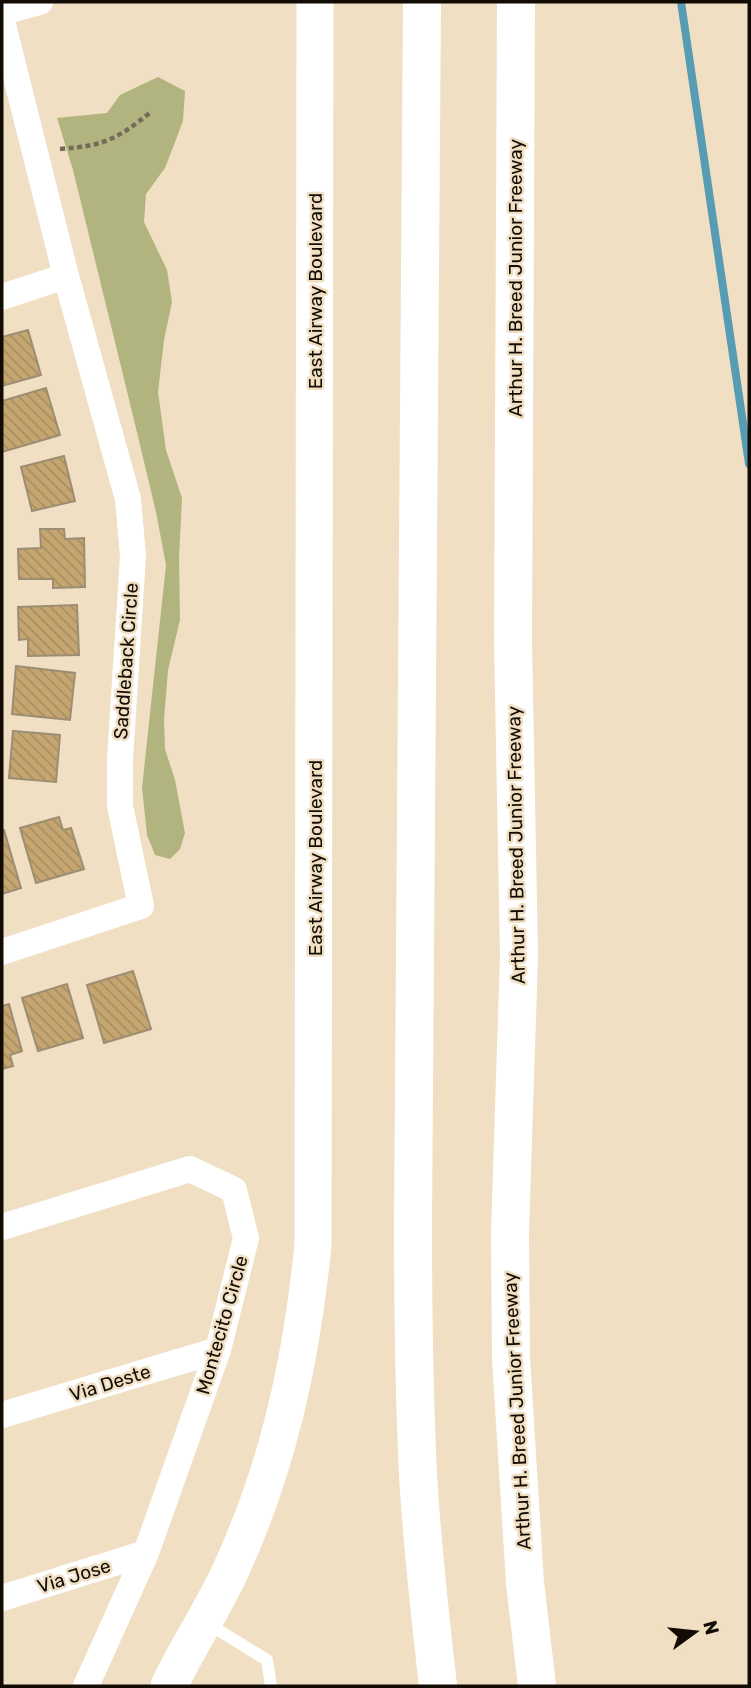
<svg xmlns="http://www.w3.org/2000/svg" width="751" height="1688" font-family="Rubik,sans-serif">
<defs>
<pattern id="building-back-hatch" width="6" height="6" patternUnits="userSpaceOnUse" patternTransform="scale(1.75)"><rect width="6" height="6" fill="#c5a671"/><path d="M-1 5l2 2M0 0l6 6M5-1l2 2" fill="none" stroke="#a88e60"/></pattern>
</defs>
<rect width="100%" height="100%" fill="#f0dfc3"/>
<path fill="#b1b47e" d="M158,77L185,91L183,121L165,168L146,194L144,222L167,270L172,302L164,340L158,392L166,450L182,498L179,558L180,620L168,670L164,720L165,749L175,780L185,833L180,849L170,859L155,855L147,835L142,788L166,565L156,512L135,424L73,170L57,118L107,113L120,95Z"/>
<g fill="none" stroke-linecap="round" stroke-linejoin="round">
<path stroke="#569db4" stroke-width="8" d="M681,2L749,464"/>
</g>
<path fill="url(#building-back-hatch)" stroke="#9d8d73" stroke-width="2" d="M28,330L41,375L2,386V337Z
M46,388L60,435L2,452V401Z
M64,456L75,501L32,511L21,467Z
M40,529H64L65,539L84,538L85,587L53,588V579H19L18,549L41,548Z
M77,605L79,655L28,656V639L19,640L18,607Z
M16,666L75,673L70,720L12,714Z
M13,731L60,735L56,782L9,778Z
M59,817L63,830L71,828L84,869L36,883L20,828Z
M2,830H4L21,888L2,894Z
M133,971L151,1029L104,1043L87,985Z
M67,984L83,1038L38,1051L22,998Z
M9,1004L22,1051L10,1055L13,1066L2,1069V1006Z"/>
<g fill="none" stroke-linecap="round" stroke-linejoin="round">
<path stroke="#766b5a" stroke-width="4.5" stroke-dasharray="5 3.5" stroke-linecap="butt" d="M60,149C104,146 117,139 151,112"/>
<path stroke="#fff" stroke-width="12" d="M205,1622L267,1660L271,1686"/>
<path stroke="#fff" stroke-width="26" d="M2,12L40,2
M2,21L66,276L128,499L133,556L120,759V806L141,906L2,952
M2,297L66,276
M2,1227L190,1169L234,1190L246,1238L218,1350L146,1553L86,1686
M2,1415L218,1350
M2,1598L146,1553"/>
<path stroke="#fff" stroke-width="37" d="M169,1686C187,1648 211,1612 229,1574C279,1466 301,1362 313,1245L315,2"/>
<path stroke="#fff" stroke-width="38" d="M422,2L413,1223C413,1306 414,1390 418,1474C422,1545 430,1616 438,1686
M516,2L513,642L519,955L510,1232L511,1358L525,1583L537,1686"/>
</g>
<g text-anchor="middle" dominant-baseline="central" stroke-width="5" stroke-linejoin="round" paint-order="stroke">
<g font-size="19" fill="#120c04" stroke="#f0dfc3">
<text transform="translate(515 278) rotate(-90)">Arthur H. Breed Junior Freeway</text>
<text transform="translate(315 291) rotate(-90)">East Airway Boulevard</text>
<text transform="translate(126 661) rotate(-86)">Saddleback Circle</text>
<text transform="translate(516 845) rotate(-91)">Arthur H. Breed Junior Freeway</text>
<text transform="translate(315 858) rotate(-90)">East Airway Boulevard</text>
<text transform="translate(222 1325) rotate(-74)">Montecito Circle</text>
<text transform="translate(110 1383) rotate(-17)">Via Deste</text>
<text transform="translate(517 1411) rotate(-93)">Arthur H. Breed Junior Freeway</text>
<text transform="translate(74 1576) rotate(-17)">Via Jose</text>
</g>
</g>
<rect width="751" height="1688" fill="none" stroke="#120c04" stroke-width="7"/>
<g transform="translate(695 1632) rotate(75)" stroke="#f0dfc3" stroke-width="5" paint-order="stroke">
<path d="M0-5L12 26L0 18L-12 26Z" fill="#120c04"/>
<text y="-10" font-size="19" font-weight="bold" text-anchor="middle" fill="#120c04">N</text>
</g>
</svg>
